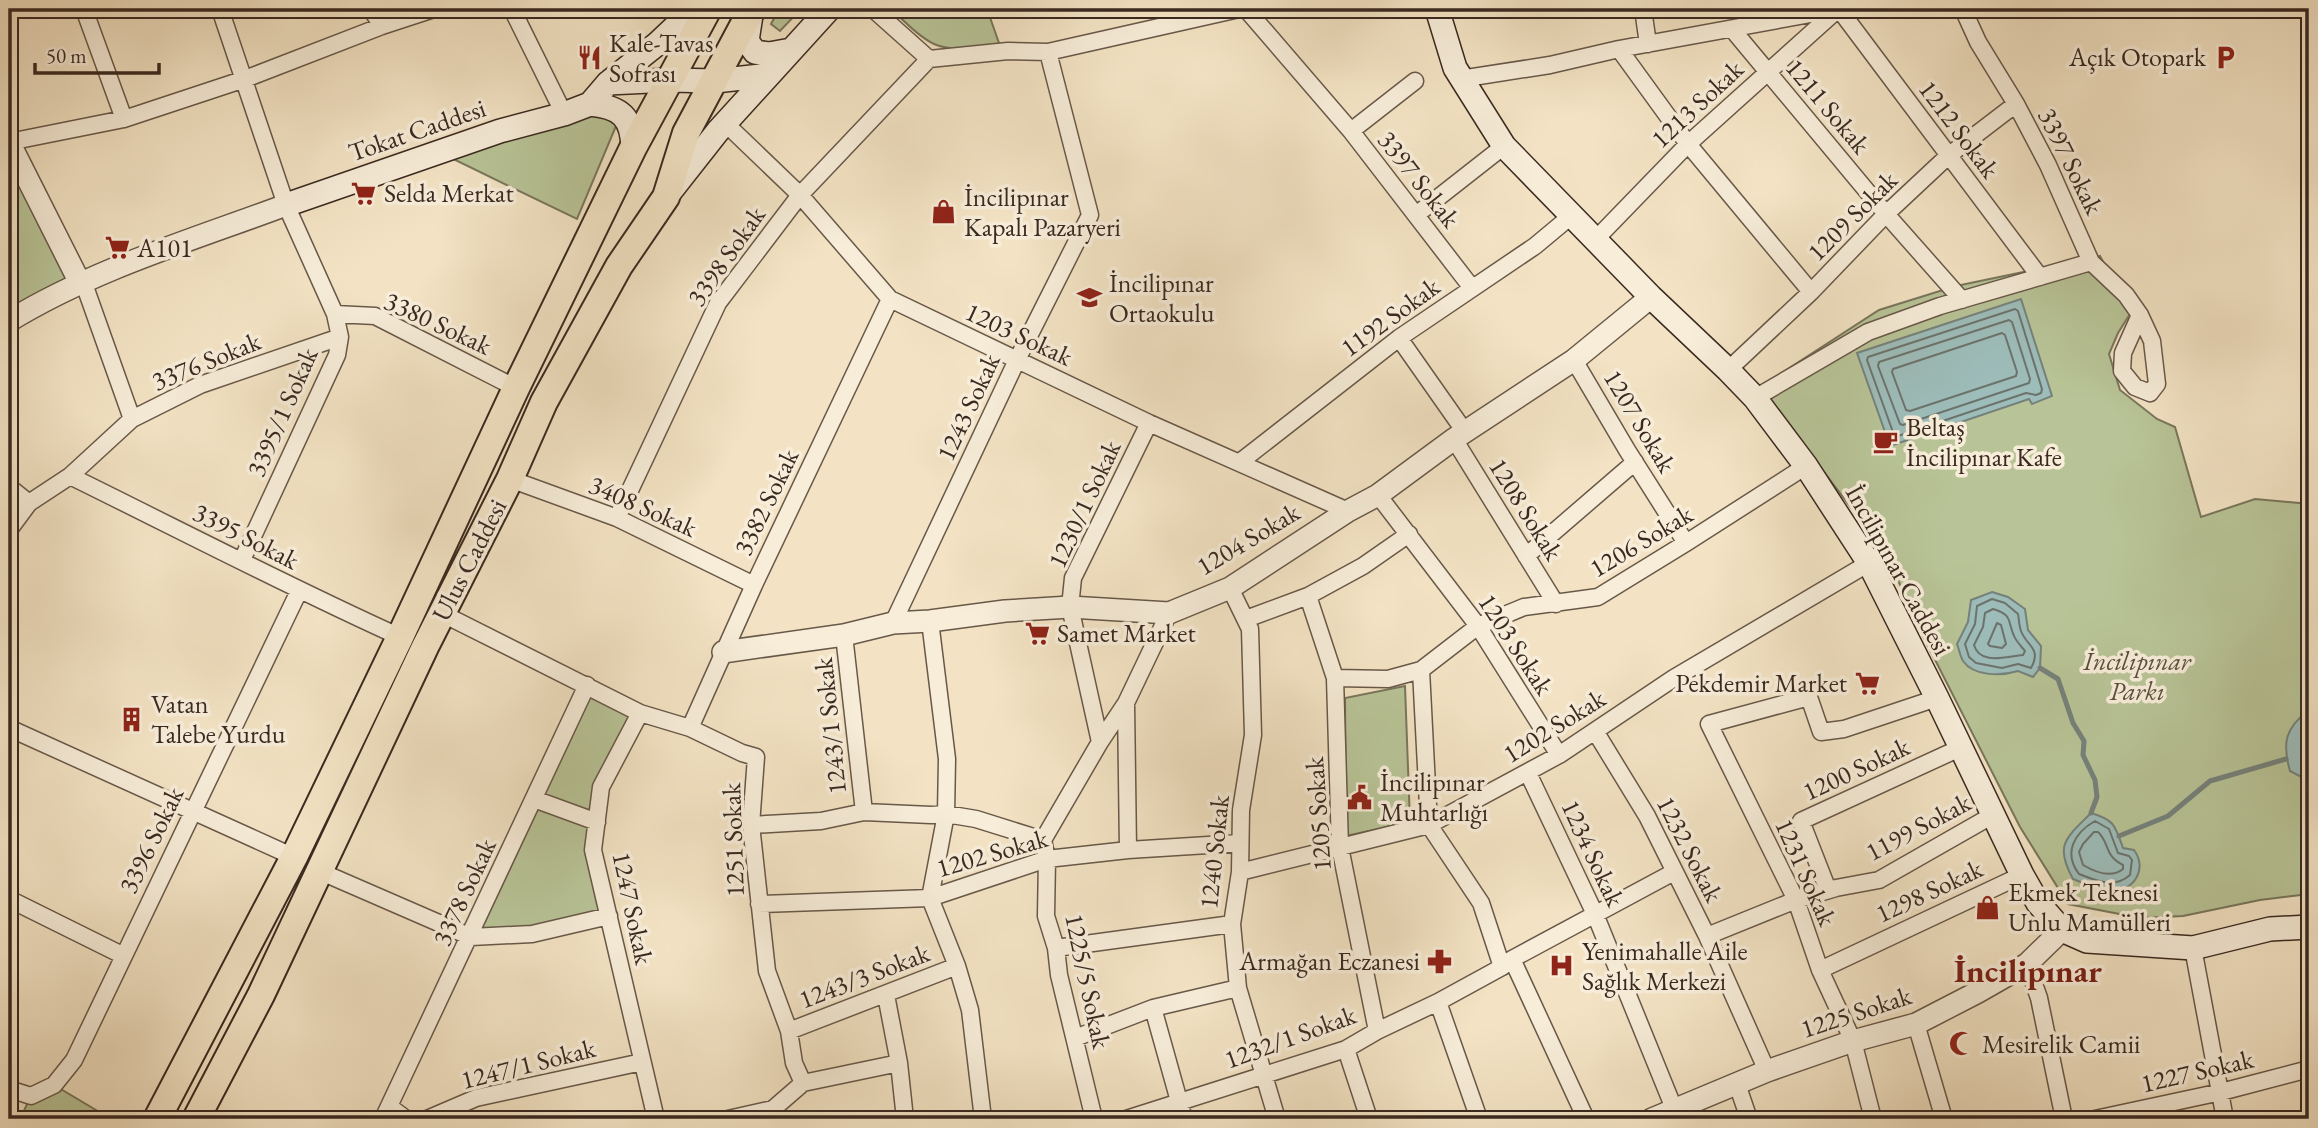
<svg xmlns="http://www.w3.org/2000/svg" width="2318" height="1128" font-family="'EB Garamond',serif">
<rect width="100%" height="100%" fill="#f3e3c4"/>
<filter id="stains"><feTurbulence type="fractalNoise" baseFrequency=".00286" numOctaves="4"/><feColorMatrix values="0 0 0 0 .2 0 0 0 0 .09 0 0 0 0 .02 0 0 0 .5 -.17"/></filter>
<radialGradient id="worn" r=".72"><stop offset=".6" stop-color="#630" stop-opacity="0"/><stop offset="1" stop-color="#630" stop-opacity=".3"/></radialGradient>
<path fill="#b8c497" stroke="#79765c" stroke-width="2" d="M779,9H801L780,31L771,24Z
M892,9H987L1000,46C981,48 951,52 934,44C921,38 902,20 892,9Z
M585,112L616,119V126L577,219L445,155Z
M9,142L80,283L9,321Z
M2100,256L2130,314L2118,333L2109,354L2120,390L2157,419L2175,427L2201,517L2255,499L2309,504V894L2260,900L2183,916L2140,918L2068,904L2020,827L1924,638L1896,576L1861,521L1760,387L1879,310L1956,286Z
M587,685L640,713L601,787L593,850L609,916L471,937Z
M1405,686L1410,822L1346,836L1345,698Z
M54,1085L111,1119H20L31,1096Z"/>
<path fill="#9dbdba" stroke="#75827c" stroke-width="2" d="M2021,299L2052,396L2032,404L2029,399L1890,446L1857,353Z
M1992,592L2008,597L2025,609L2028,630L2041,646L2040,668L2033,677L2018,671C2002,676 1974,677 1963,661C1960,656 1959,649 1957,644L1968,622L1971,600Z
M2309,710V781L2290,771C2282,743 2285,728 2309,710Z
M2091,813C2115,820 2115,826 2123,848L2134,850C2148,869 2134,892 2110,891C2097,890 2084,883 2073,879C2054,845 2066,838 2091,813Z"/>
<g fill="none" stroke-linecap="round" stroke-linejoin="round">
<path stroke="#6c736d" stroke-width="2" d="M2015,309L2018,311L2042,389L2041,393L2036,395L2026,393L1898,436L1894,435L1867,360L1868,357Z
M2009,320L2012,322L2030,379L2029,383L1903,425L1900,424L1878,366L1879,362Z
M2002,333L2005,335L2017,372L2016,376L1910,411L1906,410L1892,372L1893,369Z
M1992,599L2005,603L2018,614C2019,619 2019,626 2021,631C2027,647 2042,648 2031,668L2018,664L2002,668L1976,663L1969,657L1965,644L1975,624L1977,606Z
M1993,609C2013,615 2007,620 2014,636C2016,641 2021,646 2025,651L2023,655C2007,656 1980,666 1974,645L1983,627L1985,613Z
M1997,623L2001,625L2006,644L2002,648L1990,646L1988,644Z
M2095,821L2109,829L2118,853L2129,856L2132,860L2130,875C2114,889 2097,881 2079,874C2063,853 2074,833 2095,821Z
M2094,832H2098C2110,843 2104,856 2123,865V869C2111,879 2095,872 2083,865L2079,852L2083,844Z"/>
<path stroke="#75827c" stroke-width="5" d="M2040,668L2058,679L2073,723L2084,741L2083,755L2095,780L2097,797L2091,813
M2119,836L2168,816L2210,781L2286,759"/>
<defs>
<path id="minor" d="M84,9L124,119
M220,9L286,205L335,314L340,337L337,355L242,560
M371,9L382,26
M512,9L564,114
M873,9L929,59L1008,51L1048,52L1239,9
M1246,9L1351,131
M1643,9L1648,44
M1839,9L2040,277
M1963,9L1978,42L2016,104L2048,165L2091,262L2126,295L2140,315L2152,341L2157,384L2150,393L2135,387L2122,371L2123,353L2140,315
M1732,29L1886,214L1962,300
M1619,49L1688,144L1811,292
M1460,79L1550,65L1619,49L1838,9
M1415,81L1351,131L1472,288
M725,123L800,195L890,299L1149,423L1348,511
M9,142L124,119L245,79L382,26L434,9
M1416,215L1504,146
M1595,240L1688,144L1837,10
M83,281L132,419
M335,314L375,316L516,388
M1399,338L1465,432
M1574,360L1627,450L1686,543
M1728,370L1811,292L1886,214L1948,156L2016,104
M1755,398L1868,332L1940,306L2091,262
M1454,439L1556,604
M1240,462L1399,338L1535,246L1571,216
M70,476C180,530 289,587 400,637
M510,479L617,518L754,585
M9,487L29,503
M1378,495L1478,626L1559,755
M617,518L718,303L800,195L929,59
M9,530L29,503L70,476L132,419L200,385L340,337
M1526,556L1635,462
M1230,588L1250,629L1253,735L1241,810L1240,872L1232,924L1238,988L1277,1119
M1308,596L1335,678L1340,847L1377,1031
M443,614L640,713L690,728L742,753L756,757L751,825L767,971L789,1031L794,1063L803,1083L773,1109L775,1119
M1246,619L1308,596L1363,566L1409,534
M930,621L947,759L946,814L930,898L957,966L970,1010L983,1119
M893,623L1017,360L1090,215L1048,52
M844,635L864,812
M1421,670L1429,825L1481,903L1502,967L1512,959L1586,1119
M1335,678L1388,679L1421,670L1478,626L1524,607L1598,597L1686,543L1806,466
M1126,703L1128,850
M640,713L601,787L593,850L656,1119
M9,728L294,857
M690,728L754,585L890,299
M1595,731L1647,816L1707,936L1767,1071
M1100,742L1070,607L1073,578L1149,423
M1528,773L1595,914L1675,1111
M534,799L597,822
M751,825L821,821L864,812L931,815L946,814L976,819L1043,840
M319,871L471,937L532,934L609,916
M1240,872L1429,825L1559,755L1674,678L1869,563
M1828,890L1801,821L1960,748
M9,899L122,955
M759,904L930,898L1047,859L1128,850L1240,843
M1707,936L1796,900L1836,888L1879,880L1993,815
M1056,948L1232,924
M2193,948L2225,1119
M1512,959L1674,872
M2027,964L2039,998L2064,1119
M1820,970L2022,875
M886,995L899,1063L905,1119
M1438,1002L1479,1119
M1153,1008L1184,1119
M1916,1024L1944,1119
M789,1031L957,966
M1075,1038L1153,1008L1238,988
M1346,1049L1369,1119
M803,1083L899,1063
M1737,1084L1749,1119
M9,1089L31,1096L54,1085L74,1060L299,591
M390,1107L406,1119
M383,1119L587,685
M427,1119L476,1098L642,1062
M728,1119L773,1109
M1094,1119L1059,975L1056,948L1046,916L1047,859L1043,840L1100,742L1126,703L1169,613
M1126,1119L1346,1049L1377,1031L1438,1002L1502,967
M1873,1119L1853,1041L1820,970L1796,900L1709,724L1809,697L1821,732L1844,729L1937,698
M2095,1119L2221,1092L2309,1069"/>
<path id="tertiary" d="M9,142L80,283
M9,321C94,269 192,240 286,205
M723,652L844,635L893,623L930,621L1005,611L1070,607L1169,613L1230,588L1348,511L1378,495L1454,439L1574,360L1651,297
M1652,1119L1767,1071L1853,1041L1916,1024L1978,992L2027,964L2062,930"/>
<path id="secondary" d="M1437,9L1455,68L1504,146L1651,297L1728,370L1755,398L1806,466L1869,563L1937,698L2022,875L2038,903L2062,930L2087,941L2193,948L2270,929L2309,927
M751,15L747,41L755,52L769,54L791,50
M608,83L657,44L694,9
M590,104C621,107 632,117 633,148
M670,192L718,131L769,75
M286,205L500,131L564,114L590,104L608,83L671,80L715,81L769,75L829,9"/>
<path id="primary" d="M157,1119L294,857L400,637L516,388L633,148L708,9
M196,1119L261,995L425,647L510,479L544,402L619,266L666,197L686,133L752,9"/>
</defs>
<use href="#minor" stroke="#685849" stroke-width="19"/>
<use href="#tertiary" stroke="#685849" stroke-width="24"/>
<use href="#secondary" stroke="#3a2920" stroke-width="26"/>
<use href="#primary" stroke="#3a2920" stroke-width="30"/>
<use href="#minor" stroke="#f7edd9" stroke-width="16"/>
<use href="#tertiary" stroke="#f7edd9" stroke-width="21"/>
<use href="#secondary" stroke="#f7edd9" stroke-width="23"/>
<use href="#primary" stroke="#f3e3c4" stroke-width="26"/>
</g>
<defs>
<symbol id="parking-bare" viewBox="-9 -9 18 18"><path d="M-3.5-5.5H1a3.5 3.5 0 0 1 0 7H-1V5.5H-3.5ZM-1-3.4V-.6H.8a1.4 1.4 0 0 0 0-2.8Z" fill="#8f2418" stroke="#f7edd9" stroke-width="2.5" paint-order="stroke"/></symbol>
<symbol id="restaurant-bare" viewBox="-9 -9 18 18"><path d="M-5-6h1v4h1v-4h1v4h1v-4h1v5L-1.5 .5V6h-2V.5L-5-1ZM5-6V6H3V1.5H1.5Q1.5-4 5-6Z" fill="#8f2418" stroke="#f7edd9" stroke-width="2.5" paint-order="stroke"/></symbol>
<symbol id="supermarket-bare" viewBox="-9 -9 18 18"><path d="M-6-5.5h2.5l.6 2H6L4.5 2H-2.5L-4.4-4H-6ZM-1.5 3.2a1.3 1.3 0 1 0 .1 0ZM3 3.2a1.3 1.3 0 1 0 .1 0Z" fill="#8f2418" stroke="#f7edd9" stroke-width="2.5" paint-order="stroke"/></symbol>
<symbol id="shop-bare" viewBox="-9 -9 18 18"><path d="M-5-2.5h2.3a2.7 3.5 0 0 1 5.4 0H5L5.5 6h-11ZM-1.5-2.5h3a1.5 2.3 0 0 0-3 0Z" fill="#8f2418" stroke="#f7edd9" stroke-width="2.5" paint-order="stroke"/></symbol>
<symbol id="school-bare" viewBox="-9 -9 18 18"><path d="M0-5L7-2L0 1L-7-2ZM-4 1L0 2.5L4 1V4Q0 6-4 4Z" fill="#8f2418" stroke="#f7edd9" stroke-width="2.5" paint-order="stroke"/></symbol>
<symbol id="cafe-bare" viewBox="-9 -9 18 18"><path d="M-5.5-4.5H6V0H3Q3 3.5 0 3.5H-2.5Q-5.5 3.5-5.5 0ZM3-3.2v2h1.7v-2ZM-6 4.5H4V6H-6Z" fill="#8f2418" stroke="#f7edd9" stroke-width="2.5" paint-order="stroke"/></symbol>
<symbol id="building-bare" viewBox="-9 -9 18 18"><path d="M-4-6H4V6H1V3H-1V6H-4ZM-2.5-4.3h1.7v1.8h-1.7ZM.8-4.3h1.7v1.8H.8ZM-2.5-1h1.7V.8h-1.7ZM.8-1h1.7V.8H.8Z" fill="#8f2418" stroke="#f7edd9" stroke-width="2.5" paint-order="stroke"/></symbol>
<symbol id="civic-bare" viewBox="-9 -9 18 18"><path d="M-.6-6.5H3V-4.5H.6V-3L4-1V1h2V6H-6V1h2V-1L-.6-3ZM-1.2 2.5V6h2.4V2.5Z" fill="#8f2418" stroke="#f7edd9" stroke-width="2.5" paint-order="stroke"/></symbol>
<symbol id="pharmacy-bare" viewBox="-9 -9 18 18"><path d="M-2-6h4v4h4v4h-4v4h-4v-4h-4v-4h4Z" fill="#8f2418" stroke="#f7edd9" stroke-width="2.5" paint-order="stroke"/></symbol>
<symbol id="hospital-bare" viewBox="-9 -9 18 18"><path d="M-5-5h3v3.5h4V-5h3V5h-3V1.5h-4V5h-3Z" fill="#8f2418" stroke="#f7edd9" stroke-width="2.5" paint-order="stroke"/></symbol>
<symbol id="mosque-bare" viewBox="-9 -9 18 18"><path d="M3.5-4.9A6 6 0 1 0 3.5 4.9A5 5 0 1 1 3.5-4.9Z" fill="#8f2418" stroke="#f7edd9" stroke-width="2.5" paint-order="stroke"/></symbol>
</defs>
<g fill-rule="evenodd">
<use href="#parking-bare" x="2208" y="40" width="35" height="35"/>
<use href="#restaurant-bare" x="572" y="40" width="35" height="35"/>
<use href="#supermarket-bare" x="346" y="176" width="35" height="35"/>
<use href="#shop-bare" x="926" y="194" width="35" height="35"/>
<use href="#supermarket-bare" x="100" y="230" width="35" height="35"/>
<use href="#school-bare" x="1072" y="280" width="35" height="35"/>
<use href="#cafe-bare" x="1868" y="424" width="35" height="35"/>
<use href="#supermarket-bare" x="1020" y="616" width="35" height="35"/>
<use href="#supermarket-bare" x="1850" y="666" width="35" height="35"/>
<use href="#building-bare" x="114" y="702" width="35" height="35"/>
<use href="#civic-bare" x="1342" y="780" width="35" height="35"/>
<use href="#shop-bare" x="1970" y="890" width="35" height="35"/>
<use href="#pharmacy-bare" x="1422" y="944" width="35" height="35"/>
<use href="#hospital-bare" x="1544" y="948" width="35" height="35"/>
<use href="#mosque-bare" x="1944" y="1026" width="35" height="35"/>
</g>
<g text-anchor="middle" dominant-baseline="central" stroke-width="7" stroke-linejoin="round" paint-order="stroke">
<g font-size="26" fill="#3a2920" stroke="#f7edd9" text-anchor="start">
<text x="609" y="43">Kale-Tavas<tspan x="609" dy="30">Sofrası</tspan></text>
<text x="2206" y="57" text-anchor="end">Açık Otopark</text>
<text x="384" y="193">Selda Merkat</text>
<text x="964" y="197">İncilipınar<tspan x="964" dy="30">Kapalı Pazaryeri</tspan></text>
<text x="137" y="248">A101</text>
<text x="1109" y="283">İncilipınar<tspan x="1109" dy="30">Ortaokulu</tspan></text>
<text x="1906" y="427">Beltaş<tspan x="1906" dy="30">İncilipınar Kafe</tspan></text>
<text x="1057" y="633">Samet Market</text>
<text x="1847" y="683" text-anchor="end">Pekdemir Market</text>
<text x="151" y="704">Vatan<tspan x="151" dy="30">Talebe Yurdu</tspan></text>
<text x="1380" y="782">İncilipınar<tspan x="1380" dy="30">Muhtarlığı</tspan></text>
<text x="2008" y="892">Ekmek Teknesi<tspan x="2008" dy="30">Unlu Mamülleri</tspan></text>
<text x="1582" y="951">Yenimahalle Aile<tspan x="1582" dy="30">Sağlık Merkezi</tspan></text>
<text x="1420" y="961" text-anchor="end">Armağan Eczanesi</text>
<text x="1982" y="1044">Mesirelik Camii</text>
</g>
<g font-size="26" fill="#3a2920" stroke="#f7edd9">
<text transform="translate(1697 104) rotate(-43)">1213 Sokak</text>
<text transform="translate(1828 106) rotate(50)">1211 Sokak</text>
<text transform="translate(1959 129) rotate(53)">1212 Sokak</text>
<text transform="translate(417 130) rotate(-19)">Tokat Caddesi</text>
<text transform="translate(2071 161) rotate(64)">3397 Sokak</text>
<text transform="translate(1419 179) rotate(52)">3397 Sokak</text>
<text transform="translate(1852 216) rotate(-45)">1209 Sokak</text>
<text transform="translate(726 256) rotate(-55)">3398 Sokak</text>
<text transform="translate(1390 317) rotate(-36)">1192 Sokak</text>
<text transform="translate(438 323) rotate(25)">3380 Sokak</text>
<text transform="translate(1019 334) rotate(25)">1203 Sokak</text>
<text transform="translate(206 361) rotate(-22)">3376 Sokak</text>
<text transform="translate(968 407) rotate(-65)">1243 Sokak</text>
<text transform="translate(282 412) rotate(-66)">3395/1 Sokak</text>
<text transform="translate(1640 421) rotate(59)">1207 Sokak</text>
<text transform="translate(766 502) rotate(-64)">3382 Sokak</text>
<text transform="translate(1084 504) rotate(-65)">1230/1 Sokak</text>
<text transform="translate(643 506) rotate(24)">3408 Sokak</text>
<text transform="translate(1526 509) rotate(58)">1208 Sokak</text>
<text transform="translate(246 536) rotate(27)">3395 Sokak</text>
<text transform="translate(1248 539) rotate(-31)">1204 Sokak</text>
<text transform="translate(1641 541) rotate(-31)">1206 Sokak</text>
<text transform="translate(469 560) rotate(-63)">Ulus Caddesi</text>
<text transform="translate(1899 570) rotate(61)">İncilipınar Caddesi</text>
<text transform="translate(1516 644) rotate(57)">1203 Sokak</text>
<text transform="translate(830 726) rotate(-96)">1243/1 Sokak</text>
<text transform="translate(1554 726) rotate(-32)">1202 Sokak</text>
<text transform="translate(1856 769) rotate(-25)">1200 Sokak</text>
<text transform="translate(1318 814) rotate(-94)">1205 Sokak</text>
<text transform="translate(1918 827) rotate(-28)">1199 Sokak</text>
<text transform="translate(151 840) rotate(-64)">3396 Sokak</text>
<text transform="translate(733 840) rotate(-92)">1251 Sokak</text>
<text transform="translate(1690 849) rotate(63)">1232 Sokak</text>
<text transform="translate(1214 852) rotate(-84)">1240 Sokak</text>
<text transform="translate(992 853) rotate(-16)">1202 Sokak</text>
<text transform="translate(1593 853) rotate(65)">1234 Sokak</text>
<text transform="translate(1806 872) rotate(66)">1231 Sokak</text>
<text transform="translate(1929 891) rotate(-25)">1298 Sokak</text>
<text transform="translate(464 892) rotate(-65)">3378 Sokak</text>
<text transform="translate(633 908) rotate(78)">1247 Sokak</text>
<text transform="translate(864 976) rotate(-21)">1243/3 Sokak</text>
<text transform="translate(1088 981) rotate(78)">1225/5 Sokak</text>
<text transform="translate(1856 1012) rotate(-18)">1225 Sokak</text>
<text transform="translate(1290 1037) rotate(-20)">1232/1 Sokak</text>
<text transform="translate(528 1064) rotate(-14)">1247/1 Sokak</text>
<text transform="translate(2197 1071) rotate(-13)">1227 Sokak</text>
</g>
<g font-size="26" font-style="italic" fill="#5a503e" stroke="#f7edd9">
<text x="2137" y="661">İncilipınar<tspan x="2137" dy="30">Parkı</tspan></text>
</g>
<g font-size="33" font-weight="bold" fill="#7a1f14" stroke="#f7edd9">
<text x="2028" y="970">İncilipınar</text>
</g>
</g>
<rect width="2318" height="1128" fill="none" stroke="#f3e3c4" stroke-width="35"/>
<rect x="10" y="10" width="2297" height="1107" fill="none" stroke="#3a2920" stroke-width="3.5"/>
<rect x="18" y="18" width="2283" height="1093" fill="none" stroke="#3a2920" stroke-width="2"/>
<path d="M35 63v10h124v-10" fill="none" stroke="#3a2920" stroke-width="3.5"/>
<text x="46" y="63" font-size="21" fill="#3a2920" stroke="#f7edd9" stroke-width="5" paint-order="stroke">50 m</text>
<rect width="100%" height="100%" filter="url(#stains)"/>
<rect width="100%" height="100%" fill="url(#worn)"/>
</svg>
